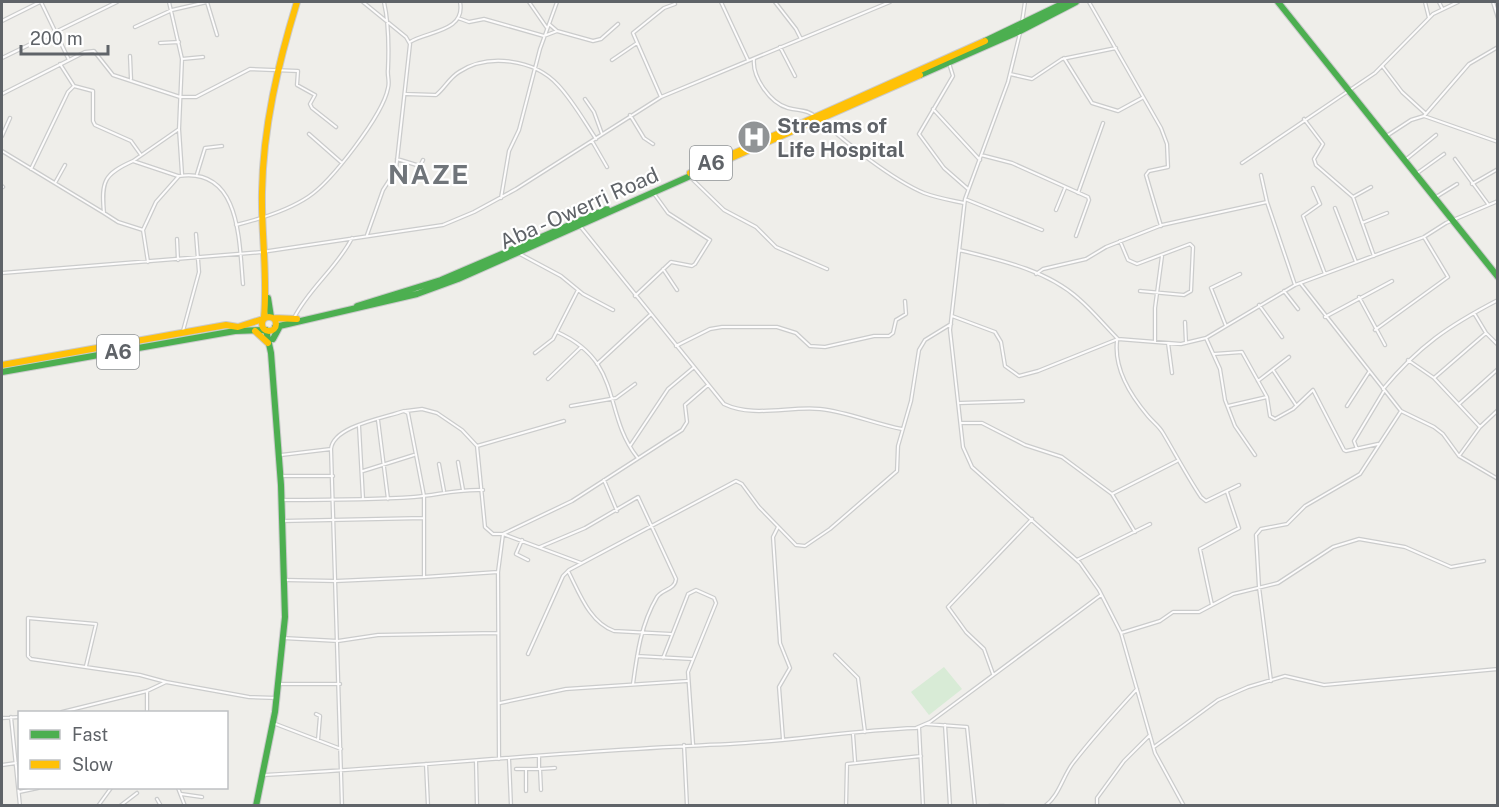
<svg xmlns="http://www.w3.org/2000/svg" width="1499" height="807" font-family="'Public Sans',sans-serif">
<rect width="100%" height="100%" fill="#efeeea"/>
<path fill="#d8ebd6" d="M944,667L962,689L929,715L911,692Z"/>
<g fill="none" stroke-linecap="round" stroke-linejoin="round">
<defs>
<path id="street" d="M41,2L69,60
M169,2L182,59L179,129L182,174
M363,2L406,37L410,44L396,170L383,190L367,235
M529,2L547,28
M721,2L748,60
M775,2L796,29L801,39
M1089,2L1161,128L1167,144L1168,167L1149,171L1146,175L1161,226
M1425,2L1429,18
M1439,2L1442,8
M1493,2L1498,18
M458,18L469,22L484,19L544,36L557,31L593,41L601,39L618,24
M2,21L40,2
M1022,22L1025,2
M549,24L557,31
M135,27L172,10L207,2L217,35
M1020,33L1008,82L965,199L950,330L963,447L972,467L1080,563L1099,590L1121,633L1155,753L1184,806
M410,42C427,31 466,32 460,2
M160,43L179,42
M780,47L795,76
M130,56L131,79
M2,58L117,2
M1064,58L1092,103L1118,111L1142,98
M182,59L203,57
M754,59C752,77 770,103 788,108C799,111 806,109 815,116
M612,60L637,43
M949,63L953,76L919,134L944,168L968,189
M60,64L74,86L93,91V121L95,125L131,141L141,155
M1383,67L1402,92L1425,113
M1010,74L1032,79L1062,59L1116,48
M2,94L85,52L94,51L113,75L180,97H196L250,69L298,71L297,85L315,95L310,104L312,108L336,127
M406,94L436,95C445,88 449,78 459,72C488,53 534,59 558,85C573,101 584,121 596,139
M661,97L633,33L664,8L675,4
M585,99L594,112L602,134
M933,109L980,160
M630,115L644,138L653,144
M1424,116L1469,64L1498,47
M1304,119L1323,144L1314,159L1316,165L1353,197L1374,256
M821,120C846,143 893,180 924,193C937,198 950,200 964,203
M309,134L342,163
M2,136L10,118
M1385,137L1411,120L1424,116L1498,142
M592,141L607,167
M2,151L104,213
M981,155L1012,163L1088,197L1089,200L1076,236
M397,159L420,166L423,160
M1455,159L1488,204
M133,161L179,129
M1404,161L1436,135
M1242,163L1375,73L1433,14L1458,2
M31,169L68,92L74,86
M197,174L205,148L222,146
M1416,174L1444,154
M1261,175L1267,202L1295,285
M690,177L724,210L756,227L776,247L827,269
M55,183L65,165
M1472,184L1498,169
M2,186L3,187
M1313,188L1320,204L1303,216L1325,274
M1078,193L1103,123
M1353,197L1371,187
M1436,197L1457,184
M501,198L509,151L519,130L540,49L557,2
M965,199L1042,230
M1335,208L1356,262
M1056,210L1065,188
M1362,223L1387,213
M236,225C260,219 287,211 308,197C331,182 383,115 388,88C390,81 387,76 388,69C389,46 389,24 384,2
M580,226L724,404C753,418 789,406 820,409C848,412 875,424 902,429
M143,230L118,222L104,213C101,181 104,174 133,161L178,176
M177,239L178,260
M1120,241L1128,260L1137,264L1190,244L1193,247L1191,291L1184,295L1140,291
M959,250C1000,260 1047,270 1079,299C1093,311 1105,326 1118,339L1181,344L1206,338L1295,285L1424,237L1446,223L1498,201
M520,254L561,276L583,294L613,310
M148,262L143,230L156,202L179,176C241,167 239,242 243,284
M663,269L677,290
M2,273L262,252L443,225L474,212L516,189L661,97L890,2
M1036,274L1043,269L1086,259L1106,247L1162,225L1267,202
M1301,284L1401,411L1434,427L1443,434L1459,456L1498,479
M1284,291L1298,309
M635,296L671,262L692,266L695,264L710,240L668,213L655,195
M1359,297L1385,345
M1259,305L1282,337
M1474,313L1486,333L1498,345
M952,316L995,332L1001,342L1005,366L1019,376L1038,371L1118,339
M1325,317L1392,281
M294,318C309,288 337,268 352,238
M1185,322L1186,343
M1226,326L1211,288L1240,274
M1375,330L1448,277L1424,237
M183,331L199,272L196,234
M557,332C624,362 602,412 637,457
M1206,338L1220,369L1225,400L1235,426L1255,455
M1117,341C1114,368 1130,395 1148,416C1153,422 1159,426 1163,433C1176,455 1187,476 1201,497L1206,501L1239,485
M1155,342V308L1162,256
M1168,343L1172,373
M676,346L710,329L722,327H777L796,333L810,346L825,347L874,336H889L893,333L896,320L906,314L905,301
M535,353L553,339L578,290
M1214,354L1242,352L1267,397L1228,406
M1408,360L1434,378L1480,427
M597,364L650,315
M1273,370L1296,405
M1434,378L1486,333
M548,379L581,347
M1258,381L1289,357
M1383,389C1419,346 1448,326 1498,300
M1267,397L1270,416L1275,419L1293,409L1313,390L1344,450L1346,451L1378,444
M960,403L1023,401
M1459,404L1498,369
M571,406L616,398L635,384
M1347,406L1369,372
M406,411L422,409L437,413L462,430L477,446L485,527L493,534H503L572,501L682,430L687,422L685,405L708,385
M378,420L388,499
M961,423H982L1025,445L1062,457L1112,494L1135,532
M359,426L363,499
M477,446L564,421
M630,446L668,389L693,368
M1357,449L1354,441L1384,391
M281,455L331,449L342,806
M1459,456L1480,427L1498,410
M458,462L463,490
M439,464L444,491
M363,471L414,455
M282,476H333
M604,480L617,511
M1112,494L1177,461
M284,500C327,500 371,500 414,497C438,495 456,489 483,490
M283,521L424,518
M778,527L773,537L780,643L790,668L779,687L783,739
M522,540L516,554L528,560
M540,547L585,528L638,497L676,579C675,590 662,589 657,597C641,624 637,654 633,684
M1077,560L1150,524
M568,571C579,592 589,622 614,631L671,634
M424,577L498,572
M286,580L336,581L424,577V496L408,413L404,411C384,418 333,426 331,449
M1212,605L1200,549L1239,528L1227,492
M1121,633L1160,621L1173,612H1199L1233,594L1278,583L1333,547L1359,539L1405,547L1451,567L1484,561
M283,638L338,641L378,635L498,633
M528,654L563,576L569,570L736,481L742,484L759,507L796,545L805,546L830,529L897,471L898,446L911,401L919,350L925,340L951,324
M835,655L858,678L865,732
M637,656L692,659
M663,658L688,594L696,590L714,598L716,603L688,672L693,744
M86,666L96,624L28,618V656L31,659L140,675L166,682
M993,674L984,649L966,632L948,607L1032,519
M1271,681L1259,587L1256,535L1261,529L1287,524L1305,506L1360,474L1401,411
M280,684H340
M500,703L566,689L687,681
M62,712L147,691L166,682L249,697L277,698
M147,712V691
M316,714L320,716L318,740
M11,717L20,806
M2,718L20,717
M273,723L341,749
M926,724L967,727L975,806
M945,725L950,806
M919,727L923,806
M853,734L855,761
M684,745L687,806
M1154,747L1218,700L1248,687L1285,676L1324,685L1498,669
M499,759L498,572L503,534L581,563
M509,759L511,806
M476,761L477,806
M426,764L428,806
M2,765L16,763
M516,769H539V757
M526,769V791
M539,769L555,768
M540,769L541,790
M264,775C419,767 575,750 730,744C792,741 854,730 916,728L930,722L1101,595
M178,788L185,806
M19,792L38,788
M181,794L202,797
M157,799L161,806
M98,806L111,788
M120,806L137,793
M846,806L847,764L921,756
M989,806H1004
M1045,806C1059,796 1063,776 1073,763C1093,737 1115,713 1137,689
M1097,806V798L1124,761L1150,735"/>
<path id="fast" d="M1278,2L1498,277
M985,41L1066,2
M920,75L1020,31L1076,2
M268,298L271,317
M357,306L441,280L607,209
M275,327L417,294L458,279L706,169
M273,339L280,326
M2,372L235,331L265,330
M256,806L275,712L285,617L281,485L271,353L266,330"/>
<path id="slow" d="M706,169L920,75
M690,173L985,41
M262 324a7 7 0 1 1 14 0a7 7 0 1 1-14 0Z
M264,317C268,276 261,234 262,192C263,127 278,64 297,2
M273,318L297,319
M255,331L268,343
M2,365L226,325L238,327L263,319"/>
</defs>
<use href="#street" stroke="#cbcccc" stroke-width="4.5"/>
<use href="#fast" stroke="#cacacb" stroke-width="8"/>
<use href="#slow" stroke="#cacacb" stroke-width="8"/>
<use href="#street" stroke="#fdfcfc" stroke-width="2"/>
<use href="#fast" stroke="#4caf50" stroke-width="6"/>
<use href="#slow" stroke="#ffc107" stroke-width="6"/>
</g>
<defs>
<symbol id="hospital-disc" viewBox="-11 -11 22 22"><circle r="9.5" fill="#919496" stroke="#fff"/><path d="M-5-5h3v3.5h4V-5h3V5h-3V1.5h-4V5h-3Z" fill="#fff"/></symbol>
</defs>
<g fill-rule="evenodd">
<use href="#hospital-disc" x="735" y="118" width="38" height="38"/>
</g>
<g text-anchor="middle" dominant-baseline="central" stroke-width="4.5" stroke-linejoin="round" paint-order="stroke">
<g fill="#fff" stroke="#8f9295" stroke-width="1.5">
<rect x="690" y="146" width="42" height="34" rx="4.5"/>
<rect x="97" y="335" width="42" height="34" rx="4.5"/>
</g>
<g font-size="20" font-weight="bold" fill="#5f6368">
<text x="711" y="163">A6</text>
<text x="118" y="352">A6</text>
</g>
<g font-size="21" font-weight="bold" fill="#5f6368" stroke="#fff" text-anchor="start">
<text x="777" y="125">Streams of<tspan x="777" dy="24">Life Hospital</tspan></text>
</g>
<g font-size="21" fill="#5f6368" stroke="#fff">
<text transform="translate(579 208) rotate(-24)">Aba - Owerri Road</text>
</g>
<g font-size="27" font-weight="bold" letter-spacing="1.5" fill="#70757a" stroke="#fff">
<text x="429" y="174">NAZE</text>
</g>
</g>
<rect width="1499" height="807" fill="none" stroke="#5f6368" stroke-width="6"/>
<rect x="18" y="711" width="210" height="78" fill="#ffffff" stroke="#bfc1c3" stroke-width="1.5"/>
<rect x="30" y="730" width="30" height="9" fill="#4caf50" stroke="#bfc1c3" stroke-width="1.5"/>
<text x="72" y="741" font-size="18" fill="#5f6368">Fast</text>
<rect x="30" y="760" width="30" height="9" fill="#ffc107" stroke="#bfc1c3" stroke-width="1.5"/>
<text x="72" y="771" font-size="18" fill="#5f6368">Slow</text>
<path d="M21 45v9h87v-9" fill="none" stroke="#5f6368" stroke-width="3"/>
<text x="30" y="45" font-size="18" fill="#5f6368" stroke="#ffffff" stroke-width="4.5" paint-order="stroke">200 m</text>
</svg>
